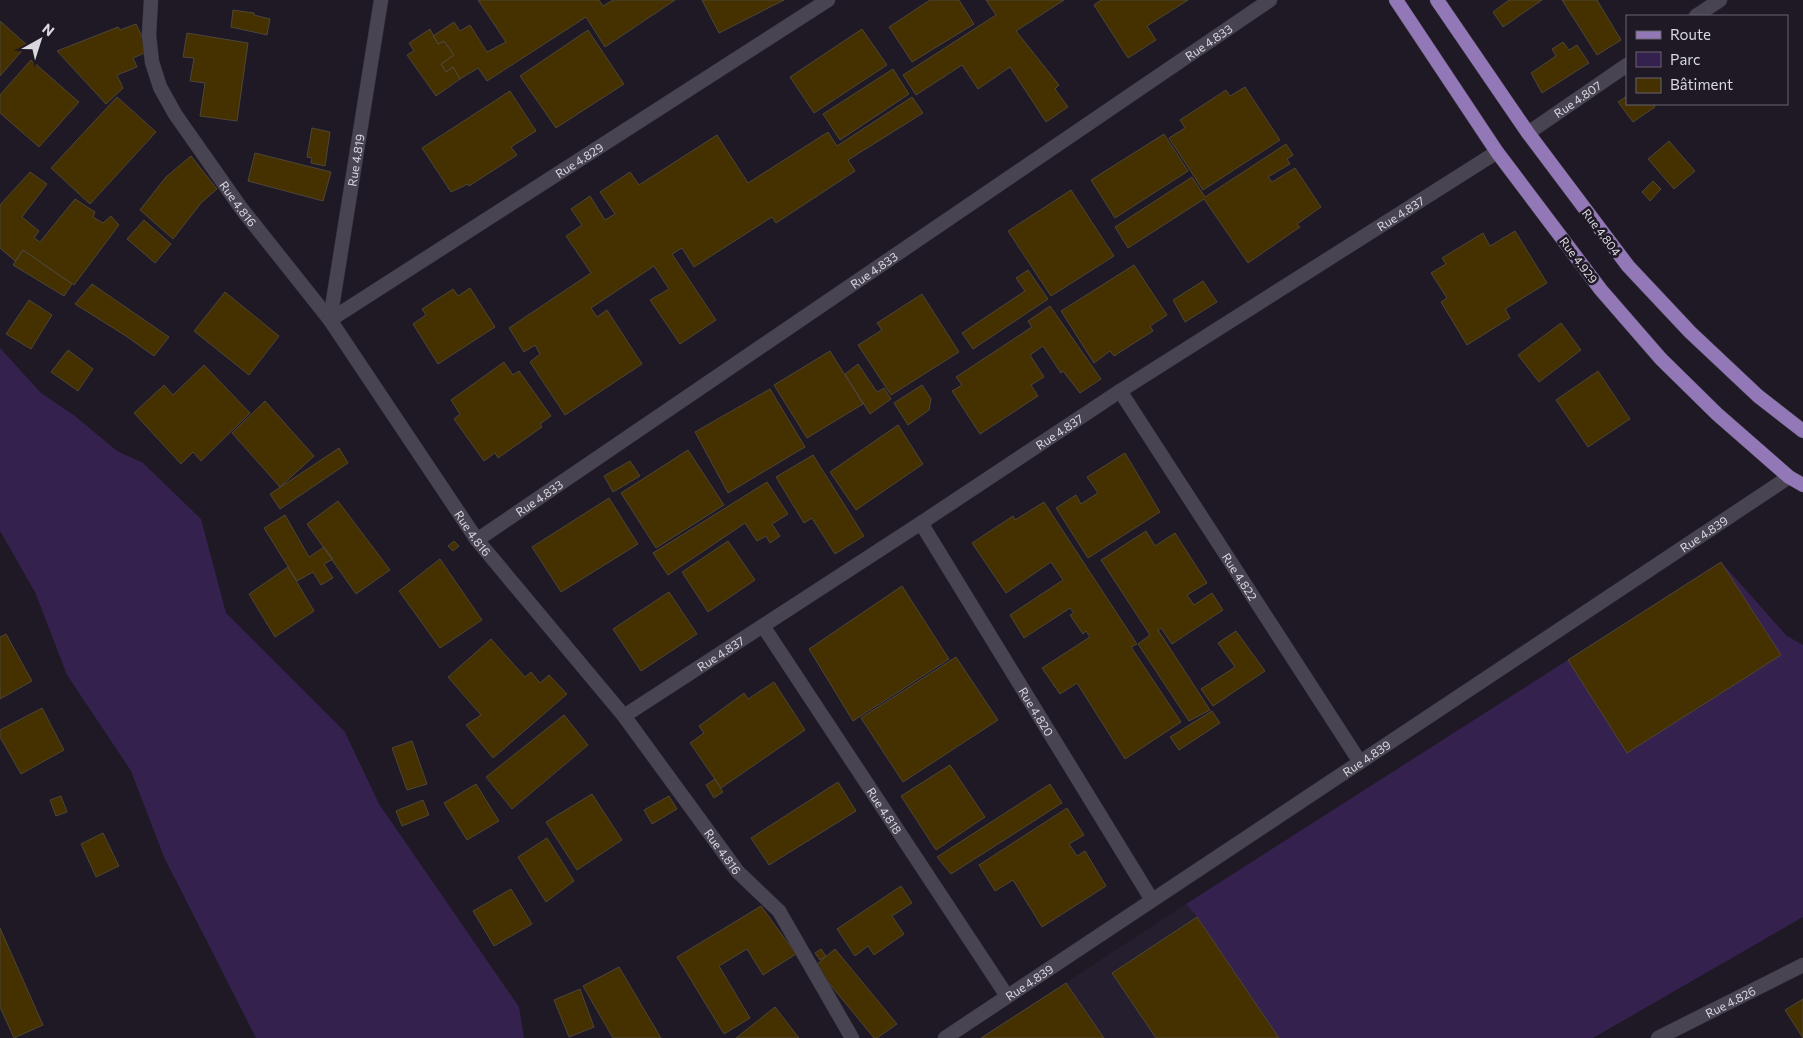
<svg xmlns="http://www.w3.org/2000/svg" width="1803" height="1038" font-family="Commissioner,sans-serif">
<rect width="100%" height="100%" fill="#1e1924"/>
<path fill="#251e2f" d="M1186,904L1197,917L1279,1038H981Z"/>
<path fill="#35214e" d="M0,348L41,393L75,416L117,451L143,463L201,519L226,613L345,732L379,804L519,1007L524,1038H256L164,857L131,771L67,675L35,592L0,531Z
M1721,562L1787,636L1803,645V917L1593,1038H1279L1197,917L1186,904Z"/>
<path fill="#453000" stroke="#4d4639" d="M478,0H599L603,6L613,0H675L605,47L586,17L487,81L478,68L460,79L453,67L446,72L441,64L454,55L444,41L438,44L433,36L454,22L460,31L470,25L487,52L506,42Z
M702,0H784L719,33Z
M930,0H959L974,24L912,62L889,27Z
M986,0H1064L1016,31L1059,85L1055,89L1068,107L1046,122L1010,67L978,89L962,65L916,95L903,75L996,15Z
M1101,0H1188L1147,26L1156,40L1128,58L1094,5Z
M1509,0H1542L1503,27L1493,12Z
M1562,0H1597L1621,40L1597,55Z
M233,10L254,13V15L270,19L267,35L231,27Z
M0,21L27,45L0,76Z
M136,24L149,51L133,58L137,67L117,75L123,88L106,104L57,51L118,27L120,30Z
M430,29L438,44L444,41L454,55L441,64L446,72L453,67L460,79L436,96L407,55L414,51L409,43Z
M862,29L887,65L814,113L790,77Z
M588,30L624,84L556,128L520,76Z
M187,33L248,43L237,121L200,116L205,83L190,81L194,58L183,57Z
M1563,42L1569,50L1577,45L1589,63L1542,93L1531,73L1556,56L1552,49Z
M31,60L79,102L39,147L0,113V95Z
M893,69L909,94L840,140L823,114Z
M1245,87L1280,140L1203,190L1169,138L1185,128L1180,120L1226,90L1230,96Z
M510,91L536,131L511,147L517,155L469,186L468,184L451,192L422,148Z
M1627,96V104H1653L1655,107L1633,122L1618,102Z
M117,97L156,132L90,204L51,168Z
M912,97L923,113L848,160L855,171L776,223L772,217L694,267L682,248L672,254L716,320L680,344L650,300L669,289L654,266L591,308L597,317L607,310L642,364L565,415L530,362L540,354L535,345L524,352L509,328L591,273L566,236L582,225L571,209L590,196L605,220L615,214L600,192L630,172L639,185L717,135L748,183L828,132L837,146Z
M312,128L330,132L325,166L311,163L312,158L307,157Z
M1164,134L1188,171L1115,218L1091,180Z
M1669,141L1695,171L1674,189L1648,159Z
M1286,144L1293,155L1287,159L1290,164L1268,177L1272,182L1295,168L1321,207L1297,224L1300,227L1248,263L1204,199L1128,248L1115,227L1192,177L1205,197Z
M255,153L331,172L323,201L248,181Z
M191,156L217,189L201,203L173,239L140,210L166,177Z
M30,172L47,184L22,217L39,231L34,238L40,242L75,199L95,212L93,217L103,223L111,216L119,225L74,285L23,250L15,261L0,248V205Z
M1653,181L1661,189L1650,201L1642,192Z
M1071,190L1114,256L1051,296L1008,231Z
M144,220L171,244L155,263L127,239Z
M1515,231L1547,283L1505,309L1510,318L1467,345L1441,302L1447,298L1431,273L1446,264L1442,258L1483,233L1490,246Z
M23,250L72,284L64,296L13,265Z
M1134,265L1167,315L1150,326L1153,331L1114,356L1110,351L1094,363L1061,311Z
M1028,270L1048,299L973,349L962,333L1025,291L1016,278Z
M1203,281L1217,302L1185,322L1173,300Z
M92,284L169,337L154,356L126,336L75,304Z
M470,288L495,327L438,364L413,324L426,315L422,309L453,289L458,296Z
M225,292L279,336L249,375L194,331Z
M922,294L959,352L891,395L858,345L882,330L877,323Z
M29,300L52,315L31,349L6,334Z
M1050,306L1101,379L1080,393L1063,371L1061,373L1043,346L1030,355L1044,377L1031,385L1038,396L980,434L952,391L962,385L956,377L1032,327L1028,321Z
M1561,323L1581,350L1539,382L1518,355Z
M68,350L93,369L78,391L51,372Z
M830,351L863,404L807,438L774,385Z
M504,362L513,375L519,371L551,416L540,424L542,427L498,458L495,453L484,461L454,419L460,414L451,400Z
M858,364L877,392L884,388L891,399L870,414L845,374Z
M204,365L250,413L201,461L193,452L181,464L134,413L164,385L173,395Z
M1598,371L1630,419L1588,447L1556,400Z
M922,385L931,399L929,410L908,425L894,403Z
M770,389L805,447L728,493L695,432Z
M265,401L314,456L280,487L232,433Z
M898,425L923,464L856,510L830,472Z
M339,448L348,463L280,509L270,494Z
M688,450L724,505L656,548L621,493Z
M1125,453L1160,512L1088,558L1056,508L1076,495L1081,504L1098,493L1087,477Z
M813,455L864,536L835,554L812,518L804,523L776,477Z
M630,461L640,476L613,492L604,476Z
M767,482L788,514L772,524L780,536L770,543L766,536L757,541L745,523L668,575L653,553Z
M609,498L638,544L561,592L532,547Z
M338,501L390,570L356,594L307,524Z
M1044,502L1137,644L1131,647L1181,722L1125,759L1077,683L1060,694L1042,668L1090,637L1086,631L1083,634L1070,615L1074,613L1070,608L1024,638L1010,615L1063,580L1051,562L1006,593L972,543L1013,516L1015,520Z
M285,515L309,557L324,547L333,559L324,564L333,578L321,585L313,572L297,581L264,528Z
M1146,531L1155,546L1175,533L1207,583L1187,595L1194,605L1212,593L1223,610L1172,644L1161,628L1158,630L1210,710L1189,721L1138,644L1150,635L1101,560Z
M454,541L459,546L453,551L448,546Z
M728,541L755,580L708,612L682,572Z
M440,559L482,620L440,648L399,591Z
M1721,562L1781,655L1627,753L1568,660Z
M288,567L314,611L275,637L249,594Z
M902,586L949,659L853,721L809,649Z
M669,592L697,634L641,671L613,629Z
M1236,631L1265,671L1213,706L1201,689L1235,667L1218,643Z
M6,634L32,681L0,699V637Z
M491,639L525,677L531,672L540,683L549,675L567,694L493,758L466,725L481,715L448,677Z
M956,657L998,720L903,782L861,718Z
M774,682L805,730L721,788L690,743L704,733L699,726L744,693L748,699Z
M42,708L64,750L21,774L0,737V730Z
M1212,711L1220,723L1179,750L1170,737Z
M564,715L588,745L512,809L486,777Z
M412,741L427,784L407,790L392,748Z
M950,765L985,817L936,850L901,796Z
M715,779L723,792L714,798L706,785Z
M838,782L856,811L769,865L751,838Z
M476,784L499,821L467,840L444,803Z
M1050,784L1062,803L951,874L937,857Z
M592,794L622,840L577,870L546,822Z
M61,796L67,812L56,816L50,800Z
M669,796L677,809L652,824L644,810Z
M423,800L429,815L402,826L396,811Z
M1067,808L1084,835L1069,844L1077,856L1085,851L1106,886L1042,927L1013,880L995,891L979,865Z
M103,833L119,866L96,877L81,844Z
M547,838L574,881L546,902L518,857Z
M901,886L912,903L892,916L904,934L874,955L868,946L855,956L837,929Z
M511,889L532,924L494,946L473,911Z
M761,906L796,954L763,975L747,949L719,966L750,1018L724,1034L677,957Z
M1197,917L1279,1038H1156L1112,973Z
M0,928L43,1025L14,1038L0,1007Z
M821,949L826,956L820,960L815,953Z
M835,949L897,1024L877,1038H874L815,966Z
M619,967L661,1038H613L583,986Z
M1066,983L1104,1038H981Z
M580,989L594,1027L569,1037L554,1000Z
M1803,999V1038L1785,1010Z
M775,1007L799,1038H736Z"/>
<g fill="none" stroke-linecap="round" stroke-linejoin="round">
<defs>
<g id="minor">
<path id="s1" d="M151,0L149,35L152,62L160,87L175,114L241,208L330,320L477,540L624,716L738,872L779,911L852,1038"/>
<path d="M1696,16L1720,0"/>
<path id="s2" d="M1528,133L1627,65"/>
<path id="s3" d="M330,320L828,0"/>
<path id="s4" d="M330,320L381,0"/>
<path id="s5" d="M1120,391L1360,762"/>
<path id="s6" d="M921,523L1152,900"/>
<path id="s7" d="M477,540L1270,0"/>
<path id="s8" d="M763,626L1007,996"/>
<path id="s9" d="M624,716L921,523L1120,391L1497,152"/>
<path id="s10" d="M945,1038L1789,477"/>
<path id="s11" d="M1658,1038L1803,965"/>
</g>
<path id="primary" d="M1396,0L1497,152L1601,290L1661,359L1717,414L1789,477L1803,485
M1437,0L1528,133L1628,266L1690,332L1758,396L1803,431"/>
</defs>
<use href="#minor" stroke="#36333b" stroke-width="15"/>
<use href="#primary" stroke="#36333b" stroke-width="15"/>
<use href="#minor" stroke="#494451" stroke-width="14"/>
<use href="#primary" stroke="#9278b6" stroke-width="14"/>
</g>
<g text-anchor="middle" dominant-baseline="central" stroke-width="5" stroke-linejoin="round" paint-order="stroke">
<g font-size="12" fill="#dad7df" stroke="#1e1924">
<text stroke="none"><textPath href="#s7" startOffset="885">Rue 4.833</textPath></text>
<text stroke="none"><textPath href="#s2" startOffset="60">Rue 4.807</textPath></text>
<text stroke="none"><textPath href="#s4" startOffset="162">Rue 4.819</textPath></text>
<text stroke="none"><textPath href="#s3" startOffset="296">Rue 4.829</textPath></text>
<text stroke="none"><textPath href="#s1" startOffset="229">Rue 4.816</textPath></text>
<text stroke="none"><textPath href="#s9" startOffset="925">Rue 4.837</textPath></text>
<text transform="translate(1602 232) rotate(53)">Rue 4.804</text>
<text transform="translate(1579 260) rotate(53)">Rue 4.929</text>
<text stroke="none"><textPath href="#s7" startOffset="480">Rue 4.833</textPath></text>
<text stroke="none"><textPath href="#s9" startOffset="520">Rue 4.837</textPath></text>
<text stroke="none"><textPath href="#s7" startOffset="75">Rue 4.833</textPath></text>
<text stroke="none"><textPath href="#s1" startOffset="634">Rue 4.816</textPath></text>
<text stroke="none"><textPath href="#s10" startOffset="911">Rue 4.839</textPath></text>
<text stroke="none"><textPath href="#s5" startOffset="221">Rue 4.822</textPath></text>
<text stroke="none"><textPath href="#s9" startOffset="115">Rue 4.837</textPath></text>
<text stroke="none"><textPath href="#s6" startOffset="221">Rue 4.820</textPath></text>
<text stroke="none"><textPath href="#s10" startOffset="506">Rue 4.839</textPath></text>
<text stroke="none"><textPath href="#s8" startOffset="221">Rue 4.818</textPath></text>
<text stroke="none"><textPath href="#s1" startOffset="1039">Rue 4.816</textPath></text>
<text stroke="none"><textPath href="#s10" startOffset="101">Rue 4.839</textPath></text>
<text stroke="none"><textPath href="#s11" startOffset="81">Rue 4.826</textPath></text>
</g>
</g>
<rect x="1626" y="15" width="162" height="90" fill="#1e1924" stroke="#69656f"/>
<rect x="1636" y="31" width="25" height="8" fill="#9278b6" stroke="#69656f"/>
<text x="1670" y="40" font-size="15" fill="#dad7df">Route</text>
<rect x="1636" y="52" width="25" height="15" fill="#35214e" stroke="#69656f"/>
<text x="1670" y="65" font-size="15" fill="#dad7df">Parc</text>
<rect x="1636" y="78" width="25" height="15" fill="#453000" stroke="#69656f"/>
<text x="1670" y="90" font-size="15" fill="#dad7df">Bâtiment</text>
<g transform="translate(40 40) rotate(39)" stroke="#1e1924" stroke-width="4" paint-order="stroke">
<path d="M0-4L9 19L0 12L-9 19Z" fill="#dad7df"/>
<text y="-8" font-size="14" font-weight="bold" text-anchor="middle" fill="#dad7df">N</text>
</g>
</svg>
